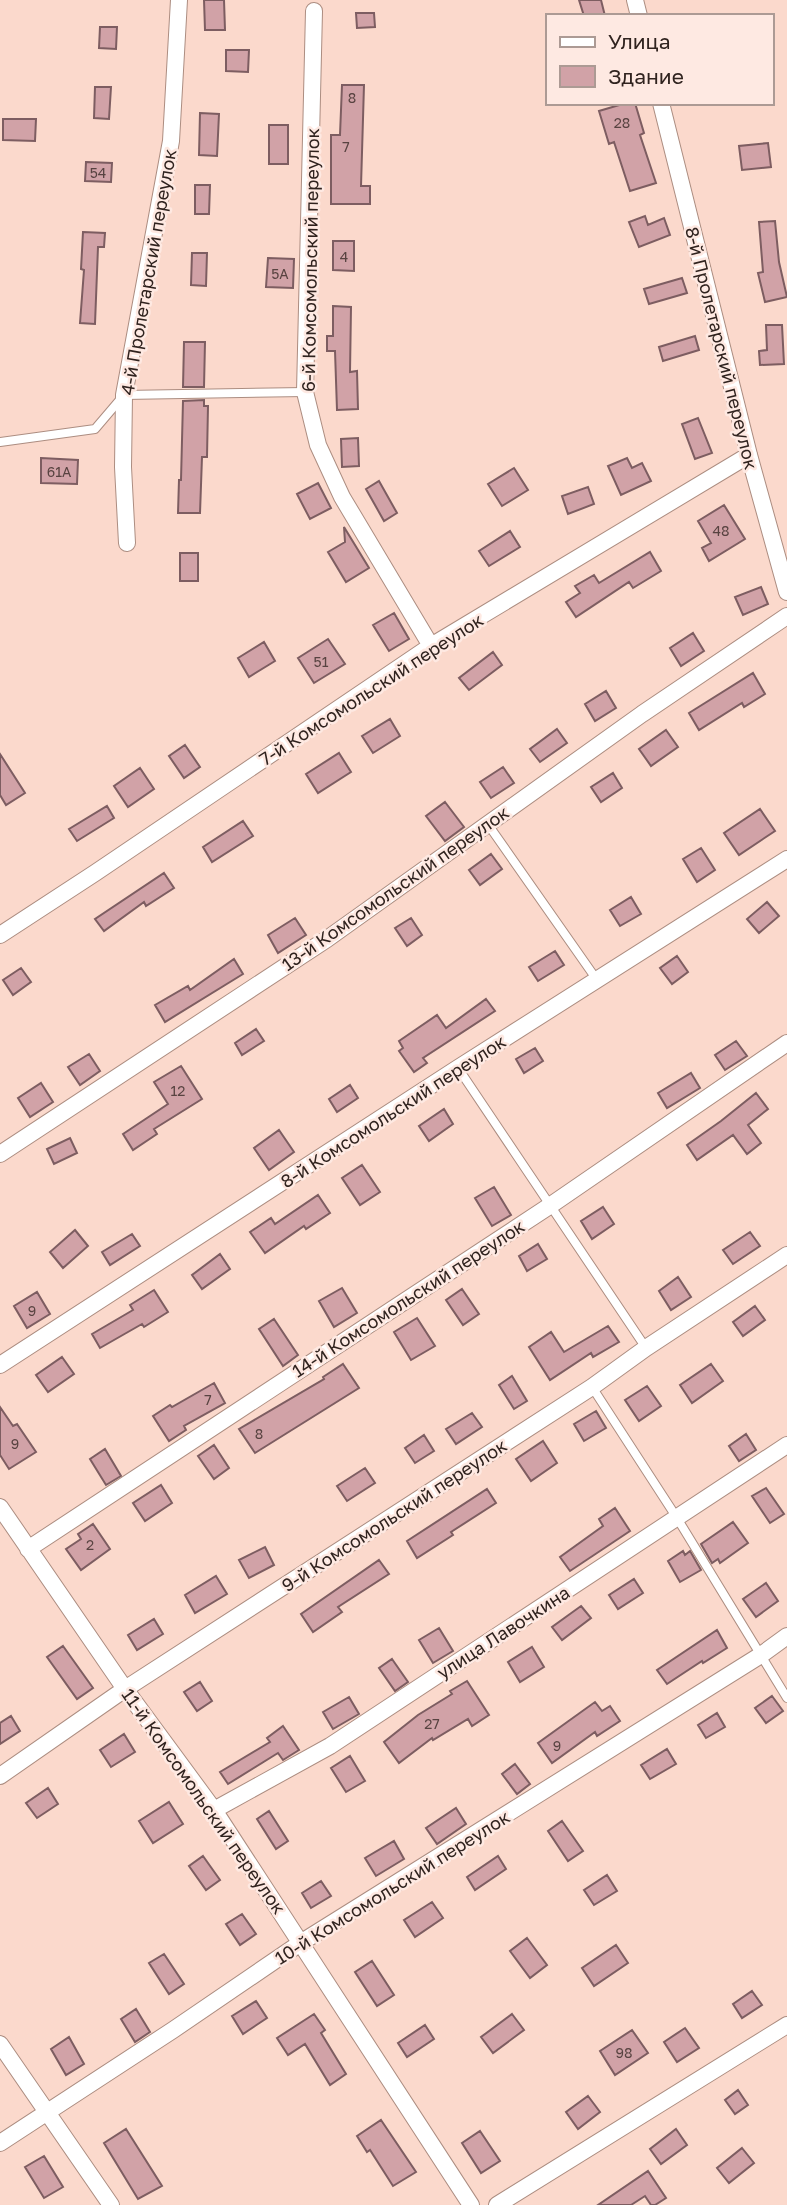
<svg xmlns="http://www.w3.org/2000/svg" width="787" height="2205" font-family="'Golos Text',sans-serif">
<rect width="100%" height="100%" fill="#fbd9cc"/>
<path fill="#d1a2a7" stroke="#7d5d61" stroke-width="2" d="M204,0H224L225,30H205Z
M579,0H601L605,16H584Z
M356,13H374L375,27L357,28Z
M100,27H117L116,49L99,48Z
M226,50H249L248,72L226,71Z
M342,85H364L361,186H370V204H331V135H340Z
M95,87H111L109,119L94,118Z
M626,103H635L644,133L640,135L656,183L630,191L614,142L609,144L599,111Z
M200,113L219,114L217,156L199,155Z
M3,119H36L35,141L3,140Z
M269,125H288V164H269Z
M768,143L771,167L742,170L739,146Z
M86,162L112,163L111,182L85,181Z
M195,185H210L209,214H195Z
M645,216L648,225L664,218L670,235L639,247L629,222Z
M775,221L779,262L787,297L765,302L758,273L763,272L759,222Z
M83,232L105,233L104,247H98L95,324L80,323L84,270L81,269Z
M333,241H354V271L333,270Z
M192,253H207L206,286L191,285Z
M268,258L294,259L293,288L266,287Z
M682,278L687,293L649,304L644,289Z
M333,306L351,307L350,372L357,371L358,409L337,410L335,351H327V336H333Z
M766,325H782L784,364L760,365L759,351L767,350Z
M695,336L699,350L663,361L659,347Z
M184,342H205L204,387H183Z
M204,400V406H208L207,457H202L200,513H178L179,480H181L183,401Z
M698,418L712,453L695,459L682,424Z
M358,438L359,466L342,467L341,439Z
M41,458L78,460L77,484L41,483Z
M627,458L632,468L642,463L651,481L621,495L608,466Z
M514,468L528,490L502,506L488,484Z
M379,481L397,513L384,521L366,489Z
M318,483L331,508L310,519L297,494Z
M588,487L594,504L568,514L562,496Z
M724,505L745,539L709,561L702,548L711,543L698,521Z
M344,527L369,568L346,582L328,552L345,542Z
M510,531L520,547L489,566L479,551Z
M650,552L661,571L633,588L629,582L576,617L566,602L580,593L575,586L594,575L599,583Z
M180,553H198V581H180Z
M761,587L768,604L743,615L735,597Z
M394,613L409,639L389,651L373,625Z
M693,633L704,651L681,666L670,648Z
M328,639L345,664L314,683L298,658Z
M264,642L275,661L249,677L238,658Z
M493,652L502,665L469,690L459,678Z
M753,673L765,694L744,707L742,703L699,730L689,713Z
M606,691L616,708L595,721L585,704Z
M390,719L400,736L373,753L362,736Z
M557,729L567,743L540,762L530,749Z
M666,730L678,747L651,766L639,749Z
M185,745L200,767L184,778L169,756Z
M339,753L351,772L318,793L306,774Z
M0,754L25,793L6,805L0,795Z
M503,767L514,783L491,798L480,782Z
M140,768L154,789L128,807L114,786Z
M613,773L622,788L601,802L591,787Z
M445,802L464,827L445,841L426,816Z
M107,806L114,818L77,841L69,829Z
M760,809L775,831L739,855L724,833Z
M243,821L253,836L212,862L203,847Z
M701,848L715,870L697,882L683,859Z
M491,854L502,869L480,885L469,870Z
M164,873L174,888L146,906L144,902L104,931L95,919Z
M631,897L641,914L620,926L610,910Z
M767,902L779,916L759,933L747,919Z
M295,918L306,935L278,953L268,935Z
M411,918L422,935L407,946L395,928Z
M555,951L564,965L538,981L529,967Z
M677,956L688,972L672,984L660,968Z
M234,959L243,974L165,1022L155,1005L188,986L190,990Z
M21,968L31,982L13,995L3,980Z
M486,999L495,1011L423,1058L427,1063L414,1072L399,1051L403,1048L399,1041L437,1015L446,1028Z
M256,1029L264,1041L242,1055L235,1043Z
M736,1041L747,1056L725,1070L715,1055Z
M535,1048L543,1061L524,1073L516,1059Z
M89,1054L100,1071L80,1085L68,1067Z
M181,1066L202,1099L154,1129L157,1134L133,1150L123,1134L168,1104L154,1082Z
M691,1073L700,1088L667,1108L658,1093Z
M41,1083L53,1102L30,1117L18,1098Z
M350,1085L358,1098L337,1112L329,1099Z
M756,1093L768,1109L748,1125L761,1143L747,1154L733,1135L697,1160L687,1145L721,1121Z
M444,1109L453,1124L429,1141L419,1126Z
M279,1130L294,1152L269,1170L254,1148Z
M70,1138L77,1153L54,1164L47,1149Z
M362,1165L380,1192L360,1205L342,1178Z
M494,1187L511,1215L492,1226L475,1198Z
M318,1195L330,1213L306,1229L304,1226L265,1253L250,1232L271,1218L275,1224Z
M603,1207L614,1224L592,1239L581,1221Z
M75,1230L88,1246L63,1268L50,1252Z
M750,1232L760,1246L733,1264L723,1250Z
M132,1234L140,1246L110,1265L102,1252Z
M538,1244L547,1259L527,1271L519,1256Z
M220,1254L230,1269L202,1289L192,1275Z
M678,1277L691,1297L671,1310L659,1291Z
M342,1288L357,1313L334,1327L319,1301Z
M462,1289L479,1314L463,1325L446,1300Z
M154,1290L168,1312L144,1327L142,1324L100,1348L92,1334L133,1310L130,1305Z
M37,1292L50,1314L27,1328L14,1306Z
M755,1306L765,1320L743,1336L733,1322Z
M417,1318L435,1346L411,1360L394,1332Z
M274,1319L298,1355L283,1366L259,1329Z
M608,1326L619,1342L593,1357L591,1353L550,1380L529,1347L551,1332L564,1352Z
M62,1357L74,1374L48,1392L36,1375Z
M343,1364L359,1388L255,1453L239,1429L324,1379L323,1377Z
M711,1364L723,1381L692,1403L680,1385Z
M512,1376L527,1401L514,1409L499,1385Z
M214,1383L225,1403L184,1426L186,1430L169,1441L153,1416L170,1405L172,1407Z
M647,1386L661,1406L639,1421L625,1400Z
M0,1407L13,1426L17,1424L36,1452L9,1469L0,1455Z
M596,1411L606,1428L584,1441L574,1424Z
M472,1413L482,1427L456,1444L446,1429Z
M746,1434L756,1450L739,1461L729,1446Z
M424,1435L434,1451L415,1463L405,1448Z
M543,1441L557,1463L531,1481L516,1459Z
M214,1445L229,1468L214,1479L198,1456Z
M105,1449L121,1476L106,1485L90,1459Z
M365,1468L375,1483L347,1501L337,1486Z
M161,1485L172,1503L145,1521L133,1503Z
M766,1488L784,1514L770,1523L752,1496Z
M487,1489L496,1503L451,1532L453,1535L417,1558L407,1541Z
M615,1508L630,1531L570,1571L560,1557L603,1526L599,1519Z
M733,1522L748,1543L720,1563L718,1559L712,1563L701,1544Z
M93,1524L110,1549L81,1570L66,1549L81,1539L78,1534Z
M265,1547L274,1565L249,1578L239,1560Z
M683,1551L685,1555L690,1551L701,1570L680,1582L668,1561Z
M379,1560L389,1574L338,1607L342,1612L313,1632L301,1614Z
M216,1576L227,1594L195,1613L185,1595Z
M634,1579L643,1593L618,1609L609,1595Z
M766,1583L778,1601L756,1617L743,1599Z
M581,1606L591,1618L562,1640L552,1627Z
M154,1619L163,1634L137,1650L128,1635Z
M439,1628L453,1651L433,1663L419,1640Z
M717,1630L727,1648L703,1663L702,1661L667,1684L657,1670Z
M63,1646L93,1688L77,1699L47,1657Z
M532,1647L544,1667L520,1682L508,1662Z
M392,1659L408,1682L395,1691L379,1668Z
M467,1681L489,1715L472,1726L468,1719L433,1740L432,1738L399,1763L384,1742L418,1715L452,1694L450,1691Z
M200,1682L212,1701L197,1711L184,1692Z
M772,1696L783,1711L766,1723L755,1708Z
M349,1697L359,1714L333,1729L323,1712Z
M595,1702L602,1711L610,1706L620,1721L597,1736L595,1732L552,1763L538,1743Z
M717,1713L725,1727L706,1738L698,1725Z
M11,1716L20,1731L0,1744V1723Z
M283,1726L299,1750L283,1760L278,1753L228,1784L220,1772L270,1742L267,1738Z
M124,1734L135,1752L111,1767L100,1750Z
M667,1749L676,1764L650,1779L641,1765Z
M350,1756L365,1781L346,1792L331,1768Z
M515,1764L530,1784L517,1794L502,1774Z
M48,1788L58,1804L37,1818L26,1803Z
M169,1802L183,1824L153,1843L139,1821Z
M456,1808L466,1824L437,1844L426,1828Z
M269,1811L288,1841L276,1849L257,1819Z
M562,1821L583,1851L568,1861L548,1831Z
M394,1841L404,1859L376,1876L365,1858Z
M203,1856L220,1880L206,1890L189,1866Z
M498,1856L506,1869L475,1890L467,1877Z
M607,1875L617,1891L594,1905L584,1890Z
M321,1881L331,1896L311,1908L302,1893Z
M432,1902L443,1918L415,1937L404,1920Z
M242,1914L256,1934L240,1945L226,1924Z
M527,1938L547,1965L530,1978L510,1951Z
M616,1945L628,1963L594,1986L582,1968Z
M164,1954L184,1984L169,1994L149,1963Z
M372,1961L394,1995L377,2006L355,1972Z
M752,1991L762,2005L742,2018L733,2004Z
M256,2001L267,2018L243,2034L232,2016Z
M136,2009L150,2032L135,2042L121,2019Z
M314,2014L325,2030L321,2033L346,2074L330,2085L305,2044L288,2055L277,2038Z
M512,2014L524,2030L493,2053L481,2037Z
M425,2025L434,2039L407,2057L398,2043Z
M685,2028L699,2048L677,2062L664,2042Z
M632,2030L648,2053L615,2075L600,2051Z
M69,2037L84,2064L66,2075L51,2049Z
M738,2090L748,2105L735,2114L725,2100Z
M588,2096L600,2112L578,2129L566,2112Z
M381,2120L416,2172L393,2186L370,2150L367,2152L357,2136Z
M126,2129L162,2186L138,2199L104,2143Z
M676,2129L687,2145L661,2164L650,2149Z
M480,2131L500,2161L481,2173L462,2143Z
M742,2148L754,2163L729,2183L717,2168Z
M44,2156L63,2187L44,2198L25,2167Z
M648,2171L666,2198L655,2205H651L645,2196L631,2205H598Z"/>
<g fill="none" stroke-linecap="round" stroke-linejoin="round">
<defs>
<path id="service" d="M0,442L95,429L124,395L305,392
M487,823L597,980
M458,1068L646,1348
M592,1387L677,1518L787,1698"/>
<path id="minor" d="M635,0L639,16
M314,11L305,392L318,445L342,497L431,646
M661,103L749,455L787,592
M127,543L123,467L124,395L171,141L179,0
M0,935L95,873L431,646L749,455
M0,1154L327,939L642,714L787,616
M0,1365L458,1068L787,859
M0,1507L125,1689L214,1810L471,2205
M28,1549L551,1205L787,1043
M0,1776L125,1689L592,1387L646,1348L787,1255
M214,1810L330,1746L787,1445
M0,2044L111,2205
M0,2143L173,2030L302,1942L761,1655L787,1636
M497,2205L787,2025"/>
</defs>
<use href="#service" stroke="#ac8d81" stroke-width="10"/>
<use href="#minor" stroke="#ac8d81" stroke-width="18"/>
<use href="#service" stroke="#fff" stroke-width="8"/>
<use href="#minor" stroke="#fff" stroke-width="16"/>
</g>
<g text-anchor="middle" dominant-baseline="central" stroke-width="5" stroke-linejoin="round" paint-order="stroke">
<g font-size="14" fill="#584341">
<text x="352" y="97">8</text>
<text x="622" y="122">28</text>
<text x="346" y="146">7</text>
<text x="98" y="172">54</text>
<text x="344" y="256">4</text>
<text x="280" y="273">5А</text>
<text x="59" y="471">61А</text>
<text x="721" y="530">48</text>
<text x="321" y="661">51</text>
<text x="178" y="1090">12</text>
<text x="32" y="1310">9</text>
<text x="208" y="1399">7</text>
<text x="259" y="1433">8</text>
<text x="15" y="1443">9</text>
<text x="90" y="1544">2</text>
<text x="432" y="1723">27</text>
<text x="557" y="1745">9</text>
<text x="624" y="2052">98</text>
</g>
<g font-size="18" fill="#30231f" stroke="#fee9e2">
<text transform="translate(310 260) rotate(-89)">6-й Комсомольский переулок</text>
<text transform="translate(148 272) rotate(-80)">4-й Пролетарский переулок</text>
<text transform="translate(722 348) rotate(76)">8-й Пролетарский переулок</text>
<text transform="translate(371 689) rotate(-33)">7-й Комсомольский переулок</text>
<text transform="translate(395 888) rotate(-35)">13-й Комсомольский переулок</text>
<text transform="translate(393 1111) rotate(-33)">8-й Комсомольский переулок</text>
<text transform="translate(408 1298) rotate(-33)">14-й Комсомольский переулок</text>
<text transform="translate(394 1515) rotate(-33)">9-й Комсомольский переулок</text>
<text transform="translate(503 1632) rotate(-33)">улица Лавочкина</text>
<text transform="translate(204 1801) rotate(55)">11-й Комсомольский переулок</text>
<text transform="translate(392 1887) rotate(-32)">10-й Комсомольский переулок</text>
</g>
</g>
<rect x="546" y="14" width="228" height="91" fill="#fee9e2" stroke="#ac9a94" stroke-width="2"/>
<rect x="560" y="37" width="35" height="10" fill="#ffffff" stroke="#ac9a94" stroke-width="2"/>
<text x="608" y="49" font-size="21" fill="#30231f">Улица</text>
<rect x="560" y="66" width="35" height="21" fill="#d1a2a7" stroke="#ac9a94" stroke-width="2"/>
<text x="608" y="84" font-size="21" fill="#30231f">Здание</text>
</svg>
